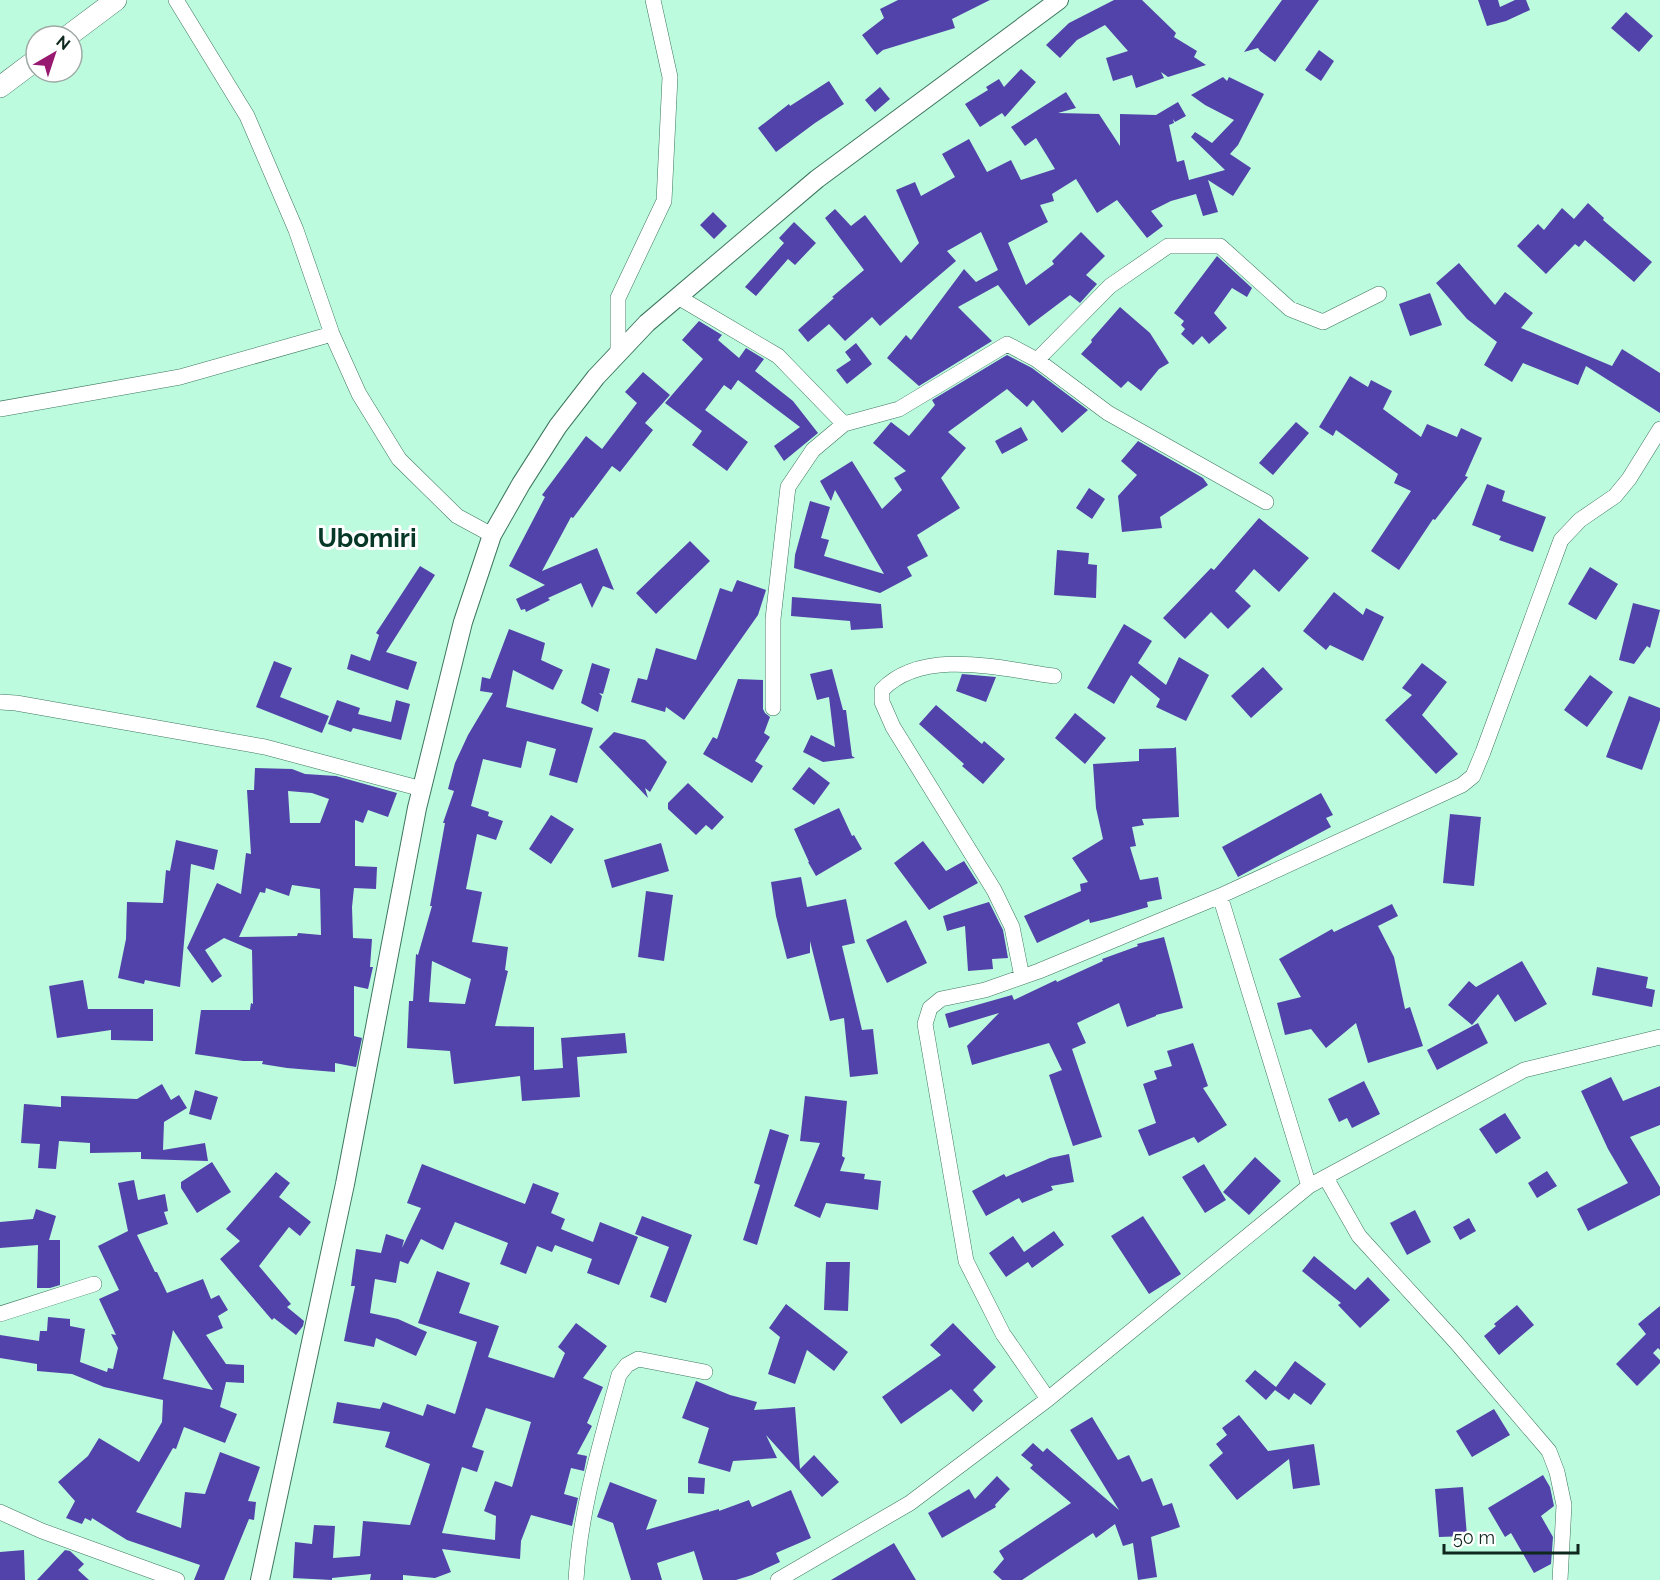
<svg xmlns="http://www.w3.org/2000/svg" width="1660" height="1580" font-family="Raleway,sans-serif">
<rect width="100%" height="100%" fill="#bdfbde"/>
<path fill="#5143a9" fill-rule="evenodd" d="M898,0H990L952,19L955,28L883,50L877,55L862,35L884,18L880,9Z
M1114,0H1142L1176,33L1174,37L1197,51L1194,57L1206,65L1168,77L1161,72L1164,78L1136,88L1132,75L1113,81L1106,58L1128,51L1105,25L1077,40L1060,58L1046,45L1069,23Z
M1282,0H1319L1275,62L1260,51L1258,48L1244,52Z
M1478,0H1498L1500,7L1515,0H1526L1530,10L1506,21L1487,26Z
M1626,12L1653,36L1639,52L1611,28Z
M1319,50L1334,61L1321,81L1305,70Z
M1021,69L1036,82L1005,117L1002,113L980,127L965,104L988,90L986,87L999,79L1004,87Z
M1223,77L1227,81L1229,77L1264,94L1238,145L1230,154L1251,168L1233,196L1208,180L1218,212L1203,216L1196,194L1171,201L1151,211L1163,226L1147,238L1117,200L1097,213L1076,179L1052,194L1054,201L1040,205L1048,222L1008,243L1026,285L1054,264L1052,261L1081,232L1105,256L1086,275L1097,284L1080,303L1070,295L1029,326L998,285L958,307L992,341L919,386L887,358L906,335L911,340L964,269L976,282L998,270L981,232L947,251L956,261L880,326L872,317L845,341L829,324L808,342L798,330L834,298L832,297L864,270L825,218L835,209L851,226L865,215L901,263L919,243L896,190L915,182L921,196L955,177L942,154L969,139L987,172L1011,160L1021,180L1055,169L1036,138L1025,146L1011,127L1066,92L1076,108L1058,113L1099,114L1120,146V114L1156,115L1178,102L1186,116L1175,122L1173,119L1174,123L1169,125L1177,162L1184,160L1189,180L1225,170L1191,137L1195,132L1212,143L1234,120L1205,105L1191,95Z
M829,81L844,104L815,123L776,152L758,128L789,104L790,106Z
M880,87L890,99L875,112L865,100Z
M1588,203L1604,218L1603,220L1652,262L1634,282L1585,240L1579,247L1575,244L1546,274L1517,246L1538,224L1544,230L1562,208L1574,219Z
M713,212L727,226L714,239L700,225Z
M794,222L816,243L795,265L788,259L756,296L745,287L784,243L779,238Z
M1217,256L1252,288L1247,297L1232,288L1214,313L1227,328L1209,344L1202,336L1193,345L1181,334L1185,329L1181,325L1184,321L1174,313Z
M1459,263L1495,305L1505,292L1533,313L1521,328L1612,366L1622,349L1660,373V413L1586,366L1578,385L1523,363L1512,382L1484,365L1497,342L1467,319L1436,283Z
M1430,293L1442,325L1410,336L1399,304Z
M1120,307L1150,333L1169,363L1159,369L1141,391L1128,381L1121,388L1081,354L1092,342L1091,340Z
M699,321L722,335L718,340L739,358L746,348L764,359L755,371L793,401L818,433L784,461L774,446L800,427L738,380L731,390L724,385L705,410L748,442L727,471L692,445L702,431L665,403L703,359L682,340Z
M856,343L872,364L847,384L836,370L851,360L845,352Z
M1007,355L1032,368L1088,410L1062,433L1033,400L1027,407L1007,389L948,432L966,448L941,478L960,508L917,535L928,556L907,567L912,576L880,593L794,568L795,555L810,501L830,507L821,538L829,540L824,556L884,574L835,490L831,501L820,481L852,461L882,509L902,490L894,478L906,471L873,443L891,422L909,436L935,405L932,400Z
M643,372L670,395L645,423L653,430L620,472L612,466L573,518L571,517L542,571L597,548L614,590L603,586L592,608L581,583L548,598L550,600L526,612L525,609L521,610L516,599L545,585L509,566L545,497L542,495L586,436L602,449L637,403L625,392Z
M1350,376L1368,387L1371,380L1392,391L1383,409L1421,437L1427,424L1457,437L1461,428L1482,438L1465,476L1468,477L1435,520L1433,519L1399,570L1371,551L1411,491L1394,483L1398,474L1336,430L1333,436L1319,427Z
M1296,422L1309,433L1273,475L1259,463Z
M1021,427L1028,440L1002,454L995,441Z
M1138,441L1203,478L1208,485L1160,517L1162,528L1122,532L1118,496L1137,475L1121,461Z
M1487,484L1505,491L1502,501L1546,517L1533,552L1499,540L1501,536L1472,525Z
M1089,488L1105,499L1092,519L1076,508Z
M1259,518L1309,558L1279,592L1254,569L1235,591L1251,606L1228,629L1211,612L1185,639L1163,618L1211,568L1214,570Z
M690,541L710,561L656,614L636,593Z
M1057,550L1089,553L1088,564L1097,565L1096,598L1054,595Z
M420,566L435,575L386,652L417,662L408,690L347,669L351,654L370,661L379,635L376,633Z
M1590,567L1618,584L1596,620L1568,604Z
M737,580L766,590L758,615L684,720L666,707L665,712L631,702L638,678L647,680L656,648L696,660L720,588L732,592Z
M1334,592L1363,615L1366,608L1384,617L1363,661L1330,645L1326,650L1303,631Z
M792,597L881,604L883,628L851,630L850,621L791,616Z
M1633,603L1660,610L1650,648L1647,646L1634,664L1619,660Z
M1124,624L1152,641L1138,663L1166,685L1179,657L1209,675L1186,721L1156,707L1160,699L1131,675L1114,704L1087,688Z
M509,629L545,643L541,660L563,670L553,690L513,670L506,707L593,728L577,783L549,775L556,749L527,741L521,768L483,759L471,806L489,812L488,816L503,821L496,840L477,834L466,889L482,892L472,942L508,947L505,970L508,971L495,1026L534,1027V1070L563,1068L561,1038L625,1033L627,1053L577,1057L580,1097L522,1101L520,1076L454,1084L450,1051L407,1048L409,1001H413L416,954L418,955L432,906H430L445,823H443L454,791L448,789L455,763L468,735L493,693L480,691L482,677L490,679ZM432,961L471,979L465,1004L429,1002Z
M274,661L292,668L280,697L329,716L322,733L256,707Z
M592,663L610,669L603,694L599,693L602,696L598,712L581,703Z
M1422,663L1447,682L1422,715L1458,754L1436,774L1385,720L1412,695L1402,688Z
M1263,667L1283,689L1251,718L1231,696Z
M832,669L843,710H846L852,756L855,758L823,762L803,752L811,735L835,747L829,697L817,700L810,674Z
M962,674L996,677L986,702L956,691Z
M1590,675L1613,692L1587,727L1564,710Z
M738,679L763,680V709L765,713L770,717L764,733L770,737L755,761L763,766L752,783L703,754L713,737L717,739Z
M1629,696L1660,708V720L1642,770L1606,757Z
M337,700L360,708L358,714L391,722L396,700L410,704L401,740L353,728L351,732L328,724Z
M936,705L982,744L984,741L1005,759L983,784L962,766L964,764L919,724Z
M1075,713L1106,738L1085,764L1055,738Z
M614,732L645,740L667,762L650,792L645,788L648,798L599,747Z
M1176,747L1179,817L1142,819L1144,825L1132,827L1136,846L1130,847L1140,880L1158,877L1162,899L1147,902L1148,907L1110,918L1090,923L1089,919L1037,943L1024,916L1081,891L1080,884L1088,882L1072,858L1103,839L1096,808L1093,764L1139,761V749L1174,748Z
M809,767L830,783L814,805L792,789Z
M255,768L292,769L305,774L336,776L397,793L388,817L368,810L363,823L355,820V866L377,867L376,889L354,888L352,907L353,938L372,939L370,967H373L368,989L354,986V1036L362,1038L356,1067L335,1063V1072L287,1068L262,1064L263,1061H243L195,1054L201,1010H250L251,1003L253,1004L252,950L224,938L205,950L222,976L212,983L187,948L217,883L241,894L246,853L251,854L247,790H254ZM288,791L312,793L329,799L320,823H290ZM292,885L320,889L321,935L298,933L297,936L239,937L260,892L265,893L266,888L289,896Z
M688,783L724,817L712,830L706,825L696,835L668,809V803Z
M1321,793L1333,815L1326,818L1331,827L1238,877L1222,847Z
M839,808L852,836L854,835L862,849L816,876L808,862H809L794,829Z
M1450,814L1481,817L1474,886L1443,883Z
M551,815L574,829L551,864L529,849Z
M176,840L218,850L214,870L191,864L180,987L145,980L144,984L118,978L126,939L127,902L163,903L166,870L170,871Z
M923,841L946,871L964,861L978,883L929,910L894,863Z
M661,843L669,871L612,888L604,860Z
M801,877L807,907L846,899L855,943L842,946L862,1030L873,1029L878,1074L850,1077L844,1018L830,1021L810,941V953L787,959L776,916L771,882Z
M646,891L673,895L664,961L638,957Z
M989,902L1003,930L1008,958L992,959L993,969L968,971L965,926L947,931L943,916Z
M1392,904L1398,916L1378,926L1394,957L1405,1009L1410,1007L1423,1046L1368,1063L1356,1023L1326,1048L1311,1029L1285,1035L1277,1003L1301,997L1279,959L1332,929L1334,932Z
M906,920L927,963L887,983L866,940Z
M1164,937L1183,1008L1156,1015V1016L1127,1027L1119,1003L1077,1023L1086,1043L1072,1049L1102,1137L1073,1146L1049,1075L1062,1070L1049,1043L972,1065L967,1046L999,1013L949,1028L945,1014L1012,995L1014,1000L1056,980L1057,982L1103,961L1102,959L1138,946L1137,944Z
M1522,961L1547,1004L1515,1022L1498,994L1472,1025L1448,1005L1469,981L1476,987Z
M1597,967L1648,977L1646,988L1655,990L1652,1007L1592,995Z
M83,980L88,1009H153V1041L111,1040V1030L57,1038L49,986Z
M1478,1023L1488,1043L1437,1070L1427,1050Z
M1193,1043L1208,1086L1203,1088L1227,1125L1198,1143L1194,1137L1149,1156L1138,1130L1156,1123L1143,1084L1157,1079L1154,1071L1172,1066L1167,1051Z
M1611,1077L1623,1101L1660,1086V1125L1630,1137L1660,1187V1195L1588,1231L1577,1209L1628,1183L1608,1149L1581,1091Z
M1364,1081L1380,1114L1352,1128L1347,1118L1339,1122L1328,1099Z
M162,1084L171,1100L179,1095L187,1108L164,1122L163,1150L205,1143L208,1161L141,1159V1152L90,1153V1143L59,1141L56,1169L38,1168L40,1144L21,1143L24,1104L61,1107V1096L137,1099Z
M195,1090L218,1097L211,1120L189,1114Z
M805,1096L847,1101L842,1156L845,1158L840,1171L865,1174L864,1179L881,1181L878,1210L826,1203L820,1218L794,1206L820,1143L800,1141Z
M1505,1113L1521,1138L1496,1154L1479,1129Z
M770,1129L789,1135L757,1245L743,1240L760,1185L754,1183Z
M1069,1154L1074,1182L1051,1186L1053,1190L1022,1203L1019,1198L986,1216L972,1191L1004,1174L1006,1177L1050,1158Z
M1255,1157L1281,1181L1249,1215L1223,1192Z
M212,1162L231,1192L197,1213L181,1188V1182Z
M422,1164L525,1204L533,1183L559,1193L551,1213L565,1219L561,1229L593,1242L600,1222L638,1237L619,1285L587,1273L592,1259L555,1245L552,1252L537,1246L526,1274L500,1264L508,1243L455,1222L443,1250L421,1239L408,1264L400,1261L396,1283L375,1279L370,1313L398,1319L427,1332L416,1356L376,1338L374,1347L344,1341L355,1286H351L356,1249L381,1253L386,1234L404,1240L402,1248L421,1208L407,1203Z
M1204,1164L1226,1200L1205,1213L1182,1177Z
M1547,1171L1557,1186L1537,1198L1528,1183Z
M276,1172L290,1183L279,1197L311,1222L300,1236L289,1227L259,1266L291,1304L287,1307L304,1321L303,1326L296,1335L274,1318L272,1320L220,1259L240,1241L226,1229Z
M134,1180L138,1200L165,1194L168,1211L164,1212L168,1224L137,1235L155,1272H157L167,1293L203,1279L211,1299L219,1295L228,1310L218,1316L223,1328L206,1335L226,1364L244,1365V1383L226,1382L220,1407L237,1414L225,1443L184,1427L176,1449L173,1448L136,1512L181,1528L185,1492L205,1494L220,1452L260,1467L248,1501L256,1502L254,1520L249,1519L224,1580H194L200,1565L127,1540L92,1518L91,1521L85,1518L82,1524L66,1518L75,1501L58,1482L88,1456L99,1438L139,1462L162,1422L163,1400L104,1387L72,1374L37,1371V1364L0,1358V1335L39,1341L40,1331H47L48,1317L70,1319V1326L85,1329L80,1362L107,1372L108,1368L113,1369L118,1348L111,1334L116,1335L99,1299L119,1290L98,1246L128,1231L118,1183ZM173,1330L213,1390L163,1379Z
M36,1209L56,1216L49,1240H60V1285L50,1288H37L38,1245L0,1248V1222L33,1219Z
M1415,1210L1431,1242L1407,1255L1390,1223Z
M642,1216L692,1235L666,1303L650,1297L669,1247L635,1234Z
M1143,1216L1181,1274L1149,1294L1111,1236Z
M1469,1218L1476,1231L1460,1240L1453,1227Z
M1054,1231L1064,1245L1032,1268L1028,1262L1006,1277L989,1253L1013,1236L1024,1252Z
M1314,1256L1355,1290L1368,1277L1390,1300L1360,1328L1338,1305L1341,1303L1302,1271Z
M826,1262H850L848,1311L824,1310Z
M437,1271L470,1283L459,1313L499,1326L488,1357L554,1378L565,1353L558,1347L576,1323L607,1346L583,1378L603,1387L587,1423L592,1426L577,1454L587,1456L584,1471L571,1468L564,1494L578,1498L572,1526L531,1515L521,1541L520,1559L442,1549L451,1572L435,1578L403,1575V1580H370L371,1574L332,1578V1580L293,1578L295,1542L312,1544L314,1525L335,1526L333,1558L360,1556L363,1521L410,1525L430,1464L385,1447L390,1432L333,1423L337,1402L380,1409L383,1402L423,1416L427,1404L455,1414L477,1342L418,1323ZM486,1408L531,1422L512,1487L495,1481L484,1511L496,1516L495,1540L442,1533L462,1467L477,1472L484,1451L472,1447Z
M786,1304L848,1352L834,1371L807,1350L795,1384L768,1374L780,1337L769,1328Z
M1517,1305L1534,1325L1499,1355L1484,1336L1496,1326L1494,1324Z
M1660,1306V1350L1658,1348L1653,1353L1660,1360V1363L1637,1386L1616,1364L1646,1334L1638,1324Z
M953,1323L996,1367L973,1390L983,1401L973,1412L951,1389L901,1424L882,1397L941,1355L930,1345Z
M1295,1361L1326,1384L1311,1405L1294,1393L1289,1400L1275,1390L1266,1400L1245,1381L1255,1370L1276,1387Z
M696,1381L730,1395L757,1402L754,1410L795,1407L800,1469L814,1455L839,1482L822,1497L766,1435L777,1458L733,1461L730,1472L698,1463L709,1428L682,1418Z
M1494,1409L1510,1435L1472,1457L1456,1431Z
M1239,1415L1268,1451L1314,1444L1320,1485L1293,1489L1289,1459L1237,1500L1209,1465L1223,1453L1216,1444L1227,1435L1222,1428Z
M1092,1417L1118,1460L1129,1455L1142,1482L1152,1478L1163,1506L1172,1503L1180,1527L1151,1537L1157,1577L1138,1580L1133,1543L1123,1546L1115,1524L1096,1538L1093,1533L1022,1580H1002L993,1572L1004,1559L999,1551L1071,1503L1030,1468L1033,1465L1021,1455L1033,1443L1043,1452L1047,1448L1119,1510L1070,1430Z
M1543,1475L1550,1487L1554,1506L1541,1516L1553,1537L1551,1564L1534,1573L1511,1533L1505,1537L1488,1508Z
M997,1476L1010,1489L995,1505L996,1507L942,1538L928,1513L969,1489L975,1499Z
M688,1477L705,1478L704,1494L688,1493Z
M610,1482L657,1500L646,1530L719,1509V1511L749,1500L752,1507L791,1490L811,1538L776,1553L780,1562L752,1575L736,1580H703L694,1551L657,1563L662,1580H631L613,1523L597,1517Z
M1463,1487L1467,1536L1439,1537L1435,1489Z
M894,1543L916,1580H831Z
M24,1550L25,1580H0V1552Z
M65,1550L70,1551L84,1564L78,1570L89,1580H37Z"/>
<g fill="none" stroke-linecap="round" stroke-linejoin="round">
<defs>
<path id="minor" d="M176,0L247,116L296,230L332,334L359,394L399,459L457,516L492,535
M678,297L778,356L844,424L899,409L1007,344L1037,360L1110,286L1168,246H1220L1290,309L1323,322L1379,294
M618,353V298L664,201L670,77L653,0
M1037,360L1108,413L1266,502
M0,409L180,377L332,334
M0,702L16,703L265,747L422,789
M773,708V619L788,487L813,450L844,424
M1220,896L1309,1186
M1022,977L1012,927L994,890L893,727L882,702V690C923,647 1002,669 1054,676
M1326,1178L1359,1236L1455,1341L1549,1451L1557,1472L1564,1505L1560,1580
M0,1314L94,1284
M1048,1399L1003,1334L966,1261L925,1024L930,1008L941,999L985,990L1039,971L1220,896L1462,785L1473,776L1483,752L1561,540L1580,520L1615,496L1629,479L1660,429
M0,1512L42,1531L177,1580
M576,1580C580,1510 601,1442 619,1375L627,1365L638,1359L705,1372
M778,1580L910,1503L1048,1399L1309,1186L1524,1070L1660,1037"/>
<path id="tertiary" d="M260,1580L345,1184L417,808L463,622L492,535L521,484L558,426L596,377L647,323L817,179L1059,0"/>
<path id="secondary" d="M68,36L116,0
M0,87L36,60"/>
</defs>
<use href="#minor" stroke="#3d775f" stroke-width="16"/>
<use href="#tertiary" stroke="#3d775f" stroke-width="20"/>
<use href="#secondary" stroke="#3d775f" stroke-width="22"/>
<use href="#minor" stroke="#fff" stroke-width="15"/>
<use href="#tertiary" stroke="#fff" stroke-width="18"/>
<use href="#secondary" stroke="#fff" stroke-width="21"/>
</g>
<g text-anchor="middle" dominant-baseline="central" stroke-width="6" stroke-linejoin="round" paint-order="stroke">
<g font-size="26" font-weight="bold" fill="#073827" stroke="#fff">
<text x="367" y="538">Ubomiri</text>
</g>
</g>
<g transform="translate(54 54) rotate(39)"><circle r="28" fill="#ffffff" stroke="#9fa9a5" stroke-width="1.5"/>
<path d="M0-4.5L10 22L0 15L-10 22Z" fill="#981970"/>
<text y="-9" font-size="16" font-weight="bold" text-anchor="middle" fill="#0f281e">N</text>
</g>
<path d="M1444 1544v9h134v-9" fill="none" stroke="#0f281e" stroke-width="3"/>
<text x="1453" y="1544" font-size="18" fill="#0f281e" stroke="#ffffff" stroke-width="4.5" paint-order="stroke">50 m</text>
</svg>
